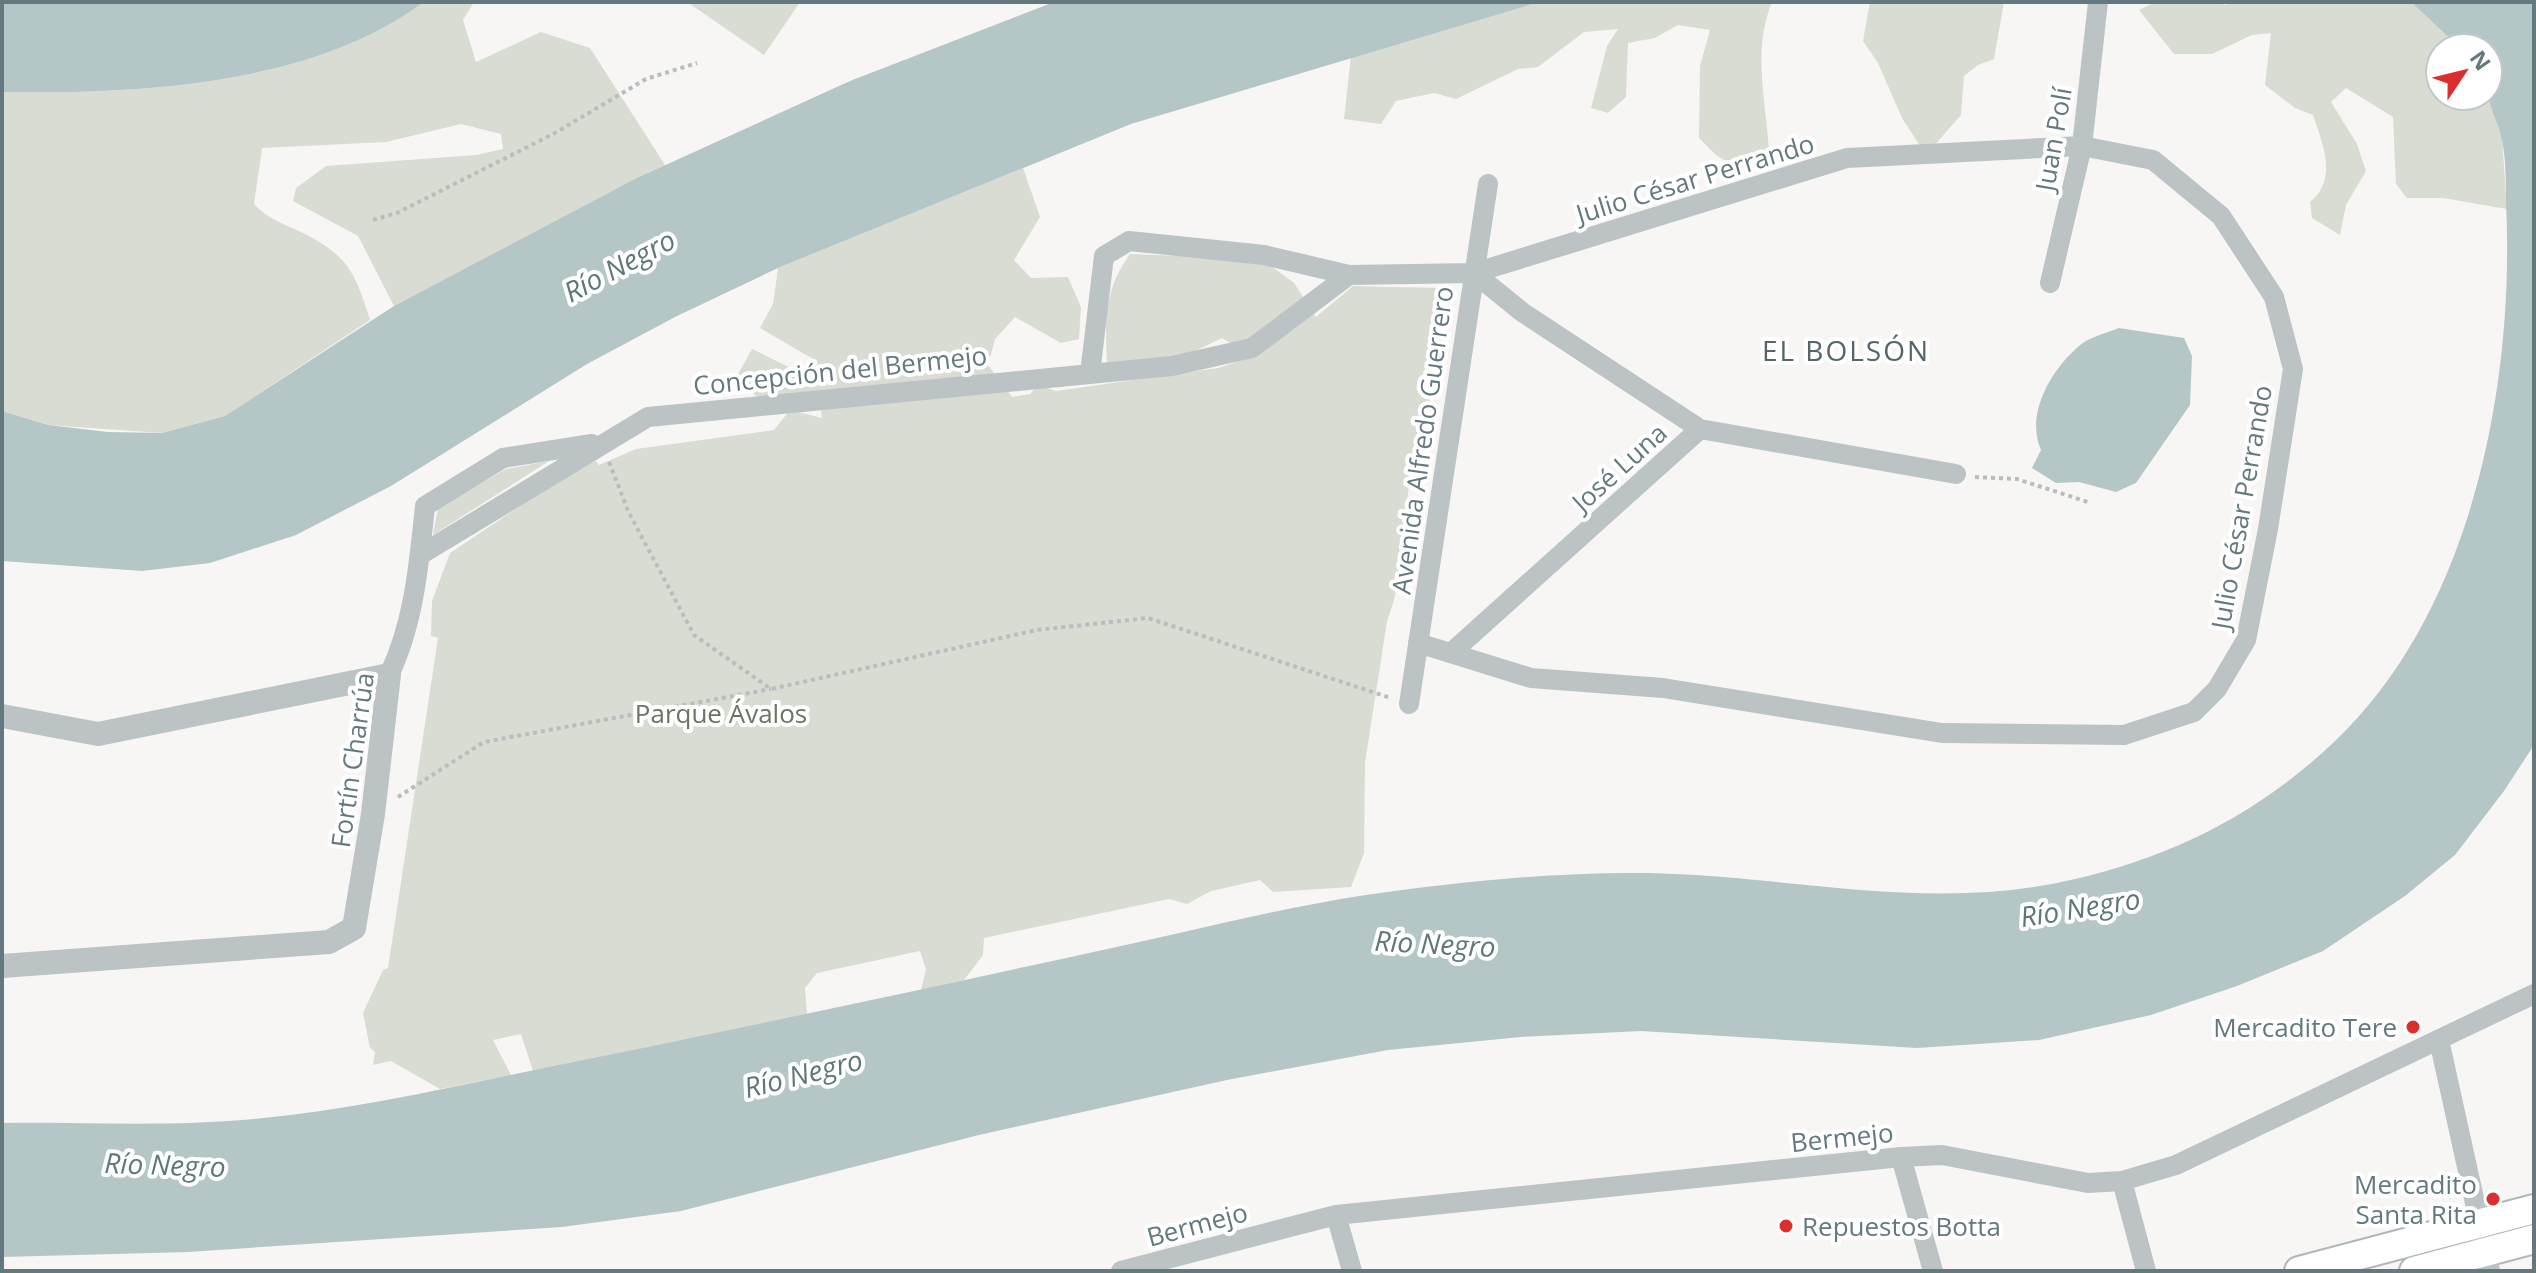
<svg xmlns="http://www.w3.org/2000/svg" width="2536" height="1273" font-family="'Open Sans',sans-serif">
<rect width="100%" height="100%" fill="#f7f6f4"/>
<path fill="#d8dcd3" d="M424,2H474L463,20L476,62L541,32L590,48L665,165L394,306L358,236L293,201L296,188L326,166L476,155L503,149L501,134L461,124L386,142L262,148L254,204C268,219 282,223 301,232C348,255 355,272 370,320L225,416L162,433L48,425L2,411V92C137,94 311,86 424,2Z
M687,2H800L764,55Z
M1539,2H1772C1752,51 1766,100 1769,151L1739,169L1716,155L1699,138L1700,66L1710,30L1678,25L1655,38L1628,43L1626,97L1608,113L1591,108L1607,46L1618,29L1584,32L1538,67L1518,69L1456,99L1434,93L1396,101L1381,124L1344,119L1351,56Z
M1870,2H2004L1994,59L1978,65L1964,76L1961,115L1926,155L1902,118L1878,63L1863,41Z
M2155,2H2214L2226,5L2229,2H2411L2460,48H2440V96H2487L2502,137L2507,209L2443,198H2407L2396,184L2393,117L2346,88L2331,102L2357,144L2366,171L2346,205L2340,235L2312,218L2310,202C2338,179 2323,145 2313,115L2295,108L2265,85L2271,33L2252,35L2212,54H2174L2139,10Z
M1023,168L1040,217L1014,260L1031,278L1068,277L1081,307L1079,339L1061,343L1015,317L995,339L988,365L1012,397L1030,394L1039,385L1056,391L1218,368L1251,357L1222,338L1189,354L1145,367L1107,362C1105,317 1104,291 1130,254L1262,259L1294,283L1316,317L1353,286L1441,288C1438,310 1443,310 1444,326C1444,348 1427,411 1421,434L1418,433C1414,456 1409,479 1407,502C1402,543 1402,583 1387,621L1365,763L1364,853L1351,887L1273,892L1260,880L1211,891L1187,904L1169,899L984,938L983,955L964,980L921,990L926,969L920,951L817,973L805,988L807,1015L533,1071L521,1034L493,1040L511,1075L440,1089L391,1061L373,1065L375,1052L370,1048L363,1013L383,970L388,968L438,638L431,636L432,601L450,553L577,468L596,461L599,465L636,449L774,430L790,410L822,418L820,403L760,400L737,376L752,349L799,372L813,359L760,328L773,304L778,268Z
M549,461L433,535L438,508L506,469Z"/>
<path fill="#b5c6c7" d="M2,2H424C311,86 137,94 2,92Z
M1054,2H1539L1131,124L778,268L677,316L587,364L391,486L296,535L210,563L142,571L2,561V411L48,425L108,432L162,433L225,416L394,306L637,178L850,81Z
M2411,2H2534V745L2504,791L2455,855L2405,896L2323,951L2237,986L2151,1015L2039,1040L1917,1048L1641,1031L1521,1037L1388,1050L1227,1080L979,1135L681,1211L562,1227L188,1252L2,1257V1123C85,1122 171,1127 254,1119C354,1110 451,1087 549,1067C729,1031 909,992 1089,953C1181,934 1273,909 1366,895C1474,880 1587,868 1696,875C1817,883 1937,907 2057,883C2163,861 2254,818 2334,742C2472,612 2515,385 2506,202C2506,182 2506,160 2502,140C2499,124 2490,110 2488,95C2486,80 2488,63 2488,48H2460Z
M2119,328L2184,338L2192,356L2190,405L2136,483L2116,492L2079,482L2056,483L2032,468L2041,450C2025,414 2051,370 2079,346C2089,337 2107,333 2119,328Z"/>
<g fill="none" stroke-linecap="round" stroke-linejoin="round">
<defs>
<path id="secondary" d="M2299,1271L2534,1209
M2414,1271L2534,1239"/>
</defs>
<use href="#secondary" stroke="#aeb7b9" stroke-width="32"/>
<path stroke="#b9bdbe" stroke-width="4" stroke-dasharray="4 4" stroke-linecap="butt" d="M373,220L397,213L555,133L646,79L697,63
M609,462L629,513L694,635L771,689L1037,630L1148,618L1391,698
M1975,477L2017,479L2088,502
M398,797L484,742L771,689"/>
<path stroke="#bcc3c4" stroke-width="20" d="M1474,273L1522,312L1700,429L1956,474
M2050,283L2082,146L2098,2
M1090,374L1104,256L1129,241L1264,255L1349,275
M420,555L648,417L1172,366L1252,348L1349,275L1474,273L1847,158L2082,146L2153,160L2221,216L2274,297L2293,369L2268,529L2246,640L2217,689L2194,712L2124,735L1942,733L1663,688L1531,678L1418,643
M1451,653L1700,429
M389,675C414,623 419,564 425,506L503,458L592,444
M1409,704L1488,184
M2439,1040L2490,1271
M1901,1157L1933,1271
M2122,1181L2146,1271
M1336,1215L1352,1271
M1121,1271L1336,1215L1901,1157L1942,1155L2088,1183L2122,1181L2176,1165L2534,994"/>
<path stroke="#bcc3c4" stroke-width="24" d="M2,716L98,734L389,675L373,814L354,928L329,942L2,966"/>
<use href="#secondary" stroke="#fff" stroke-width="28"/>
</g>
<g fill="#dd2e2e" stroke="#fff" stroke-width="3">
<circle cx="2413" cy="1027" r="8"/>
<circle cx="2493" cy="1199" r="8"/>
<circle cx="1786" cy="1226" r="8"/>
</g>
<g text-anchor="middle" dominant-baseline="central" stroke-width="8" stroke-linejoin="round" paint-order="stroke">
<g font-size="26" fill="#63797e" stroke="#fff">
<text transform="translate(2053 139) rotate(-80)">Juan Polí</text>
<text transform="translate(1695 178) rotate(-17)">Julio César Perrando</text>
<text transform="translate(840 370) rotate(-6)">Concepción del Bermejo</text>
<text transform="translate(1422 440) rotate(-82)">Avenida Alfredo Guerrero</text>
<text transform="translate(1619 467) rotate(-42)">José Luna</text>
<text transform="translate(2241 507) rotate(-80)">Julio César Perrando</text>
<text transform="translate(352 760) rotate(-82)">Fortín Charrúa</text>
<text transform="translate(1842 1137) rotate(-6)">Bermejo</text>
<text transform="translate(1197 1224) rotate(-15)">Bermejo</text>
</g>
<g font-size="26" fill="#6a7662" stroke="#fff">
<text x="721" y="713">Parque Ávalos</text>
</g>
<g font-size="26" fill="#63797e" stroke="#fff" text-anchor="end">
<text x="2397" y="1027">Mercadito Tere</text>
<text x="2477" y="1184">Mercadito<tspan x="2477" dy="30">Santa Rita</tspan></text>
<text x="1802" y="1226" text-anchor="start">Repuestos Botta</text>
</g>
<g font-size="28" font-style="italic" fill="#5e7879" stroke="#fff">
<text transform="translate(619 265) rotate(-28)">Río Negro</text>
<text transform="translate(2080 907) rotate(-9)">Río Negro</text>
<text transform="translate(1435 943) rotate(3)">Río Negro</text>
<text transform="translate(803 1073) rotate(-14)">Río Negro</text>
<text transform="translate(165 1164) rotate(2)">Río Negro</text>
</g>
<g font-size="28" letter-spacing="2" fill="#556569" stroke="#fff">
<text x="1846" y="350">EL BOLSÓN</text>
</g>
</g>
<rect width="2536" height="1273" fill="none" stroke="#63797e" stroke-width="8"/>
<g transform="translate(2464 72) rotate(55)"><circle r="38" fill="#ffffff" stroke="#c1c9cb" stroke-width="2"/>
<path d="M0-6L14 30L0 20L-14 30Z" fill="#dd2e2e"/>
<text y="-12" font-size="22" font-weight="bold" text-anchor="middle" fill="#63797e">N</text>
</g>
</svg>
